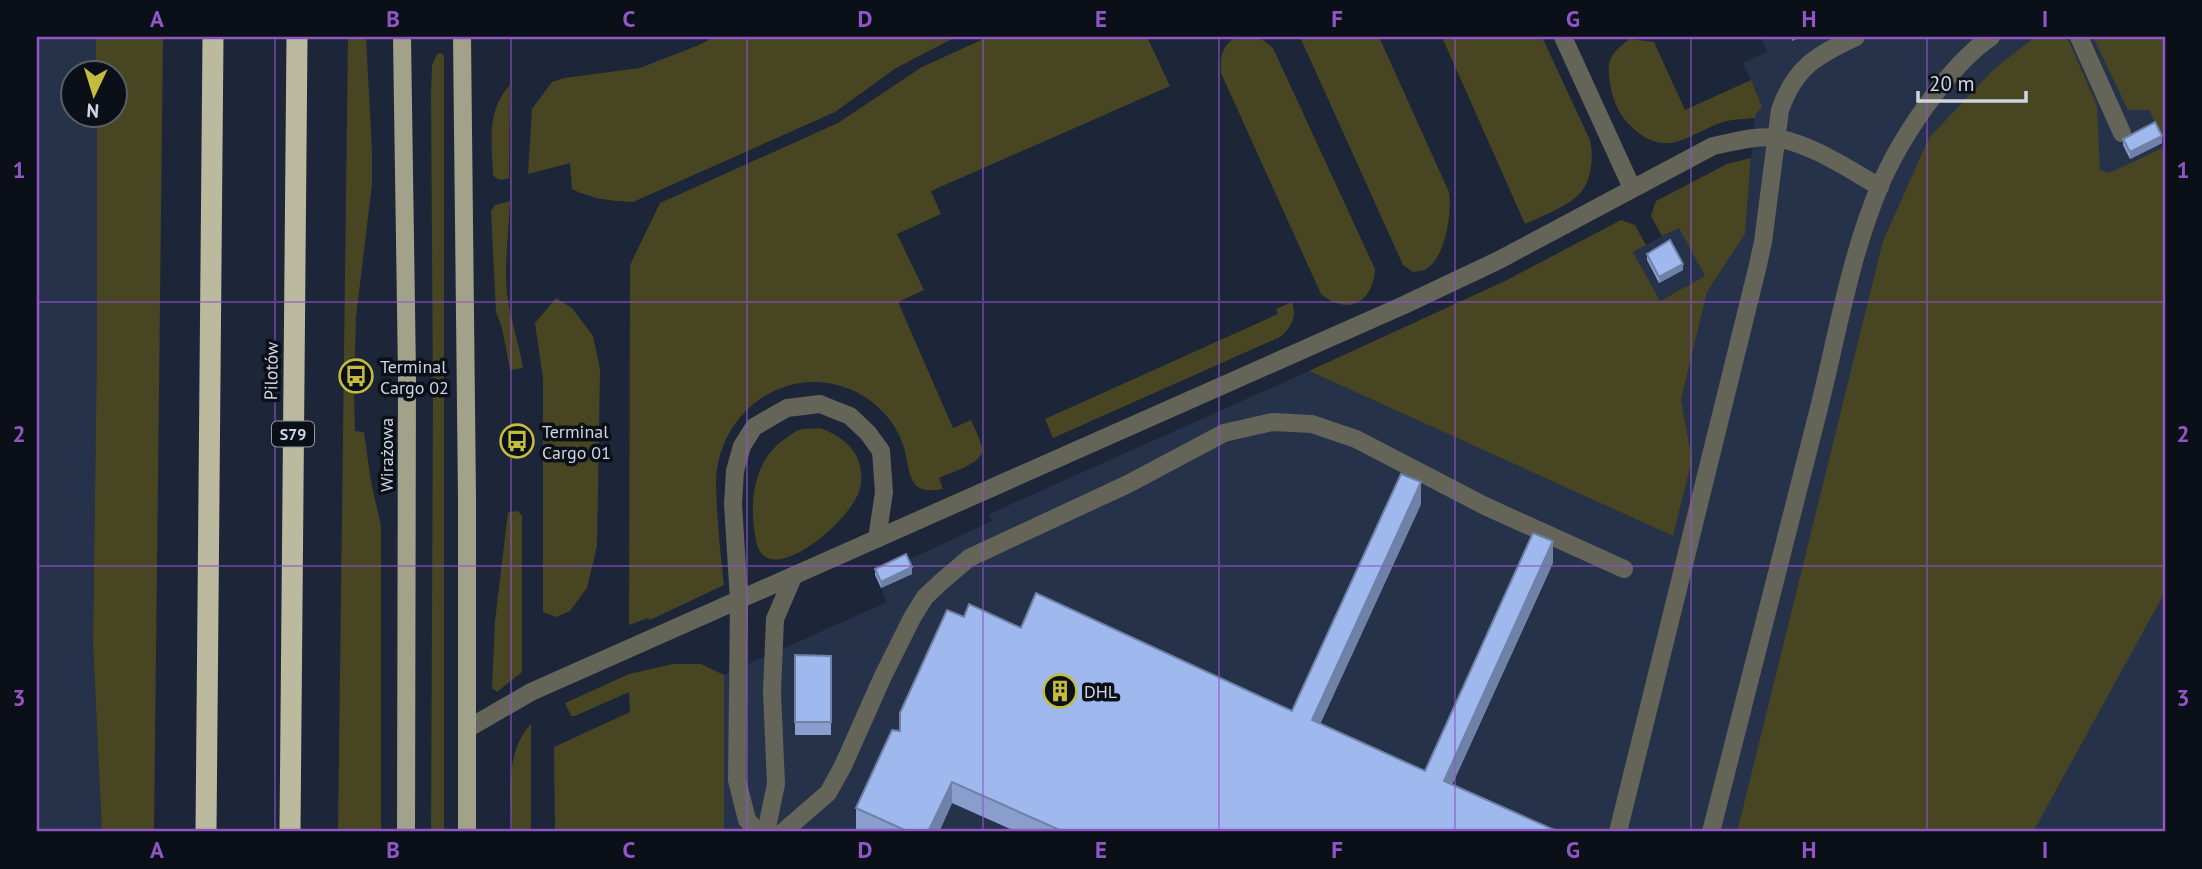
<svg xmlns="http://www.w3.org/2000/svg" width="2202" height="869" font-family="'PT Sans',sans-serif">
<rect width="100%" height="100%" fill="#1d2639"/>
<path fill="#263249" d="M37,37H96V73L74,74V116H97V340L93,643L102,832H37Z
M1761,37H2165V832H724V675L887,602L881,588L912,574L906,561L992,521L989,514L1309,371L1673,536L1692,460L1681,400L1707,292L1745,234L1755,114L1751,80L1743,63L1767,52Z
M1679,227L1705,276L1659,301L1633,252Z"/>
<path fill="#474522" d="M96,37H163L154,832H102L93,643L97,340V116H116V74L96,73Z
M348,37H366L372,151V184L356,317L355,357L350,358V392L354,393L355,431L364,432L371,482L381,526V832H338Z
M714,37H951L952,39L896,68L835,112L633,202C610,201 592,199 572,189L570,163L528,174L532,109L552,82L564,78L640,68L699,45Z
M988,37H1147L1170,86L931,191L941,214L897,234L924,290L898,302L953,428L971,420C974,428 983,443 982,452C979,465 949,473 939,478L943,489C903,497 912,467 902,442C894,419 874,400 852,390C785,361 716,414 716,484C717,518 720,551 724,585L650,620L648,618L629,625L630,265L660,203L838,123L922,67Z
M1238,37H1259L1273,48L1375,269C1373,303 1348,316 1321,294L1221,73C1220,57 1222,43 1238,37Z
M1300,37H1379L1449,192C1452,212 1446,260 1424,270C1421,271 1417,271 1413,272L1403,265Z
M1442,37H1542L1590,140C1594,158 1592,185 1575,198C1563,208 1540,217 1525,224Z
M2035,37H2062L2069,41L2097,106L2100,170L2109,173L2165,147V592L2033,832H1737L1883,241L1929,138L1994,69Z
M2093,37H2165V142L2149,110H2128Z
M1630,39L1654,42L1685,110L1751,80L1762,107L1756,114L1755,118C1745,119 1733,119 1723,122C1689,133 1669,159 1635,130C1621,118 1615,106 1611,89C1606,62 1608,55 1630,39Z
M441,53L444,56V832H431L433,398L431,94L432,65L437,54Z
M510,85L509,178C502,180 498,181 493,175C492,141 486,111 510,85Z
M1751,158L1745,234L1707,292L1681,400L1692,460L1673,536L1309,371L1505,281L1621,220L1635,225L1646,245L1633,252L1660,301L1705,276L1679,228L1662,236L1651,216L1656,201L1727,164Z
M510,201C509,230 504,265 507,294C510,319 519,343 523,368L510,370L502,328L496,312L491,211L495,205Z
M556,298L572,308L593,336L600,369L597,546L587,588L570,611L556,617L543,612V379L535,323Z
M1292,302C1297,317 1292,327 1280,337L1053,438L1045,419L1278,314L1276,309Z
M820,428C834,433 846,440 854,452C861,462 863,477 860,488C855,517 767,595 756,541C749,504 752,461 785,439C789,436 794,432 799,430C804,428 813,429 820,428Z
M518,511L522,516V672L497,692L492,688L495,621L508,512Z
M673,664H701L724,675V832H555L554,747L630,712L629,692L575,716H571L565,703L629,674Z
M531,724V832H512C511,795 504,753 531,724Z"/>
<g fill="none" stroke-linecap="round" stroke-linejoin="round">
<path stroke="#646459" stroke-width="18" d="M1563,37L1632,188
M2079,37L2122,133
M467,729L531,692L1404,305L1499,260L1713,146C1734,142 1756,135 1777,138C1814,145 1848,169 1880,187
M758,832L747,820L737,780L739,600L733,504L735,471L742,446L754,427L787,408L820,404L850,416L868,433L881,451L884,492L877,539
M766,832L776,784L772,692L775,619L794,575
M783,832L828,793L843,766L883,676L912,618L925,597L941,582L969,558L1128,484L1224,433L1272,422L1312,424L1356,439L1485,506L1624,569
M1618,832L1757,269L1763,242L1780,110C1795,67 1817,55 1856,37
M1711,832C1747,692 1782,552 1818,412C1837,337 1849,260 1879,188C1899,140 1948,66 1991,37"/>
<path stroke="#a2a18a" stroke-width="18" d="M402,37L407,375L406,832
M462,37L467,498V832"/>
<path stroke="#bbba9e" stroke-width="21" d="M206,832L213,37
M290,832L297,37"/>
</g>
<path fill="#899ecc" d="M2123,139L2162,143L2130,159L2123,145Z
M1647,254L1683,270L1659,283L1647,260Z
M1421,504L1320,724L1425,771L1553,563L1452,785L1559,832H1017L952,803L939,832H863L856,829V808L964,617L1021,628L1292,711Z
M875,569L912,574L881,588L875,575Z
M795,655L831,656V735H795Z"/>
<path fill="#6f81a6" d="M1792,37H1801L1792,41Z
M2162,136V143L2130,159V152Z
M1683,264V270L1659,283V277Z
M1421,482V504L1312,742V720Z
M1553,541V563L1444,802V781Z
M912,567V574L881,588V582Z
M952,782V803L939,832H928Z"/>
<path fill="#9fb8ed" stroke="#6f81a6" stroke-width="2" d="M2155,122L2162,136L2130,152L2123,139Z
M1670,240L1683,264L1659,277L1647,254Z
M1401,474L1421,482L1312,720L1425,771L1533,533L1553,541L1444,781L1559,832H1064L952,782L928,832H909L856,808L892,730L900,731V713L947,610L964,617L969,604L1021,628L1036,593L1292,711Z
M906,554L912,567L881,582L875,569Z
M795,655L831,656V722H795Z"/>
<path fill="none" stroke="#9056c8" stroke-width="2" stroke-opacity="0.55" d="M275,37V832M511,37V832M747,37V832M983,37V832M1219,37V832M1455,37V832M1691,37V832M1927,37V832M37,302H2165M37,566H2165"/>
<defs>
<symbol id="bus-ring" viewBox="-11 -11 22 22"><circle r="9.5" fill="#0b0f17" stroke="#c4bc3d" stroke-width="1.5"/><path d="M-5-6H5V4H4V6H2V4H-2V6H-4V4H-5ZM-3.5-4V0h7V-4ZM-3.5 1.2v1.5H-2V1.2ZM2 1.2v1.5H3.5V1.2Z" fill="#c4bc3d"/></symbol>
<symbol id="building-ring" viewBox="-11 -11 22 22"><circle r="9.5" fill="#0b0f17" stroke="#c4bc3d" stroke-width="1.5"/><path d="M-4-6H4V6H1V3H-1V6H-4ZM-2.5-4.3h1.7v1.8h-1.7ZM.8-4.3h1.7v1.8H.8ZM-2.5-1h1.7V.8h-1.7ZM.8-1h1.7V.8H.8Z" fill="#c4bc3d"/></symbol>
</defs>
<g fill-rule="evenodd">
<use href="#bus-ring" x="337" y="357" width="38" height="38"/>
<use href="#bus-ring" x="498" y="422" width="38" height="38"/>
<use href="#building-ring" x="1041" y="672" width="38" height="38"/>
</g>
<g text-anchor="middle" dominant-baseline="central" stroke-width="7" stroke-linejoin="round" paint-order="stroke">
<rect fill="#0b0f17" stroke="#949aa5" stroke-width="2" x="272" y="421.5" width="42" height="25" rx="5"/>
<g font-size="16" font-weight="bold" fill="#cfd5e2">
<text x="293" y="434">S79</text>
</g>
<g font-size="18" fill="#cfd5e2" stroke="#0b0f17" text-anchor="start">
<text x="380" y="366">Terminal<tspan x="380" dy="21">Cargo 02</tspan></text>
<text x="542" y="431">Terminal<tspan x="542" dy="21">Cargo 01</tspan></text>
<text x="1084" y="691">DHL</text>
</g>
<g font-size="18" fill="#cfd5e2" stroke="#0b0f17">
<text transform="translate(271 371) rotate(-89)">Pilotów</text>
<text transform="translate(386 455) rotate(-90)">Wirażowa</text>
</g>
</g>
<rect width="2202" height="869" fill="none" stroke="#0b0f17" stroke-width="77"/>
<g transform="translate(94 94) rotate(184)"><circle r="33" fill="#0b0f17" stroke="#595e68" stroke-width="2"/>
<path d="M0-5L12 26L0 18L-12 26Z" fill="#c4bc3d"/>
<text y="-10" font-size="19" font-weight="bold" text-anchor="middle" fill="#cfd5e2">N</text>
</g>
<path d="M1918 91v10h108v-10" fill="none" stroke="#cfd5e2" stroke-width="3.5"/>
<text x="1929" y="91" font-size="21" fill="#cfd5e2" stroke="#0b0f17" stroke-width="5" paint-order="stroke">20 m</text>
<rect x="38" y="38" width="2126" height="792" fill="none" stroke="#9056c8" stroke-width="2.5"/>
<g font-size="23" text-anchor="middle" font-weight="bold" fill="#9056c8">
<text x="157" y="27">A</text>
<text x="393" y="27">B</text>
<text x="629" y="27">C</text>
<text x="865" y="27">D</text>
<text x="1101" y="27">E</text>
<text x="1337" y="27">F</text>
<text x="1573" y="27">G</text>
<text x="1809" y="27">H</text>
<text x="2045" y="27">I</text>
<text x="19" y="178">1</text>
<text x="2183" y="178">1</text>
<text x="19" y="442">2</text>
<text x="2183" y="442">2</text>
<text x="19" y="706">3</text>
<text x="2183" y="706">3</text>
<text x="157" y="858">A</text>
<text x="393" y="858">B</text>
<text x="629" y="858">C</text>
<text x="865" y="858">D</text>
<text x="1101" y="858">E</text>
<text x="1337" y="858">F</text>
<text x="1573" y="858">G</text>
<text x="1809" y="858">H</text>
<text x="2045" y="858">I</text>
</g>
</svg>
